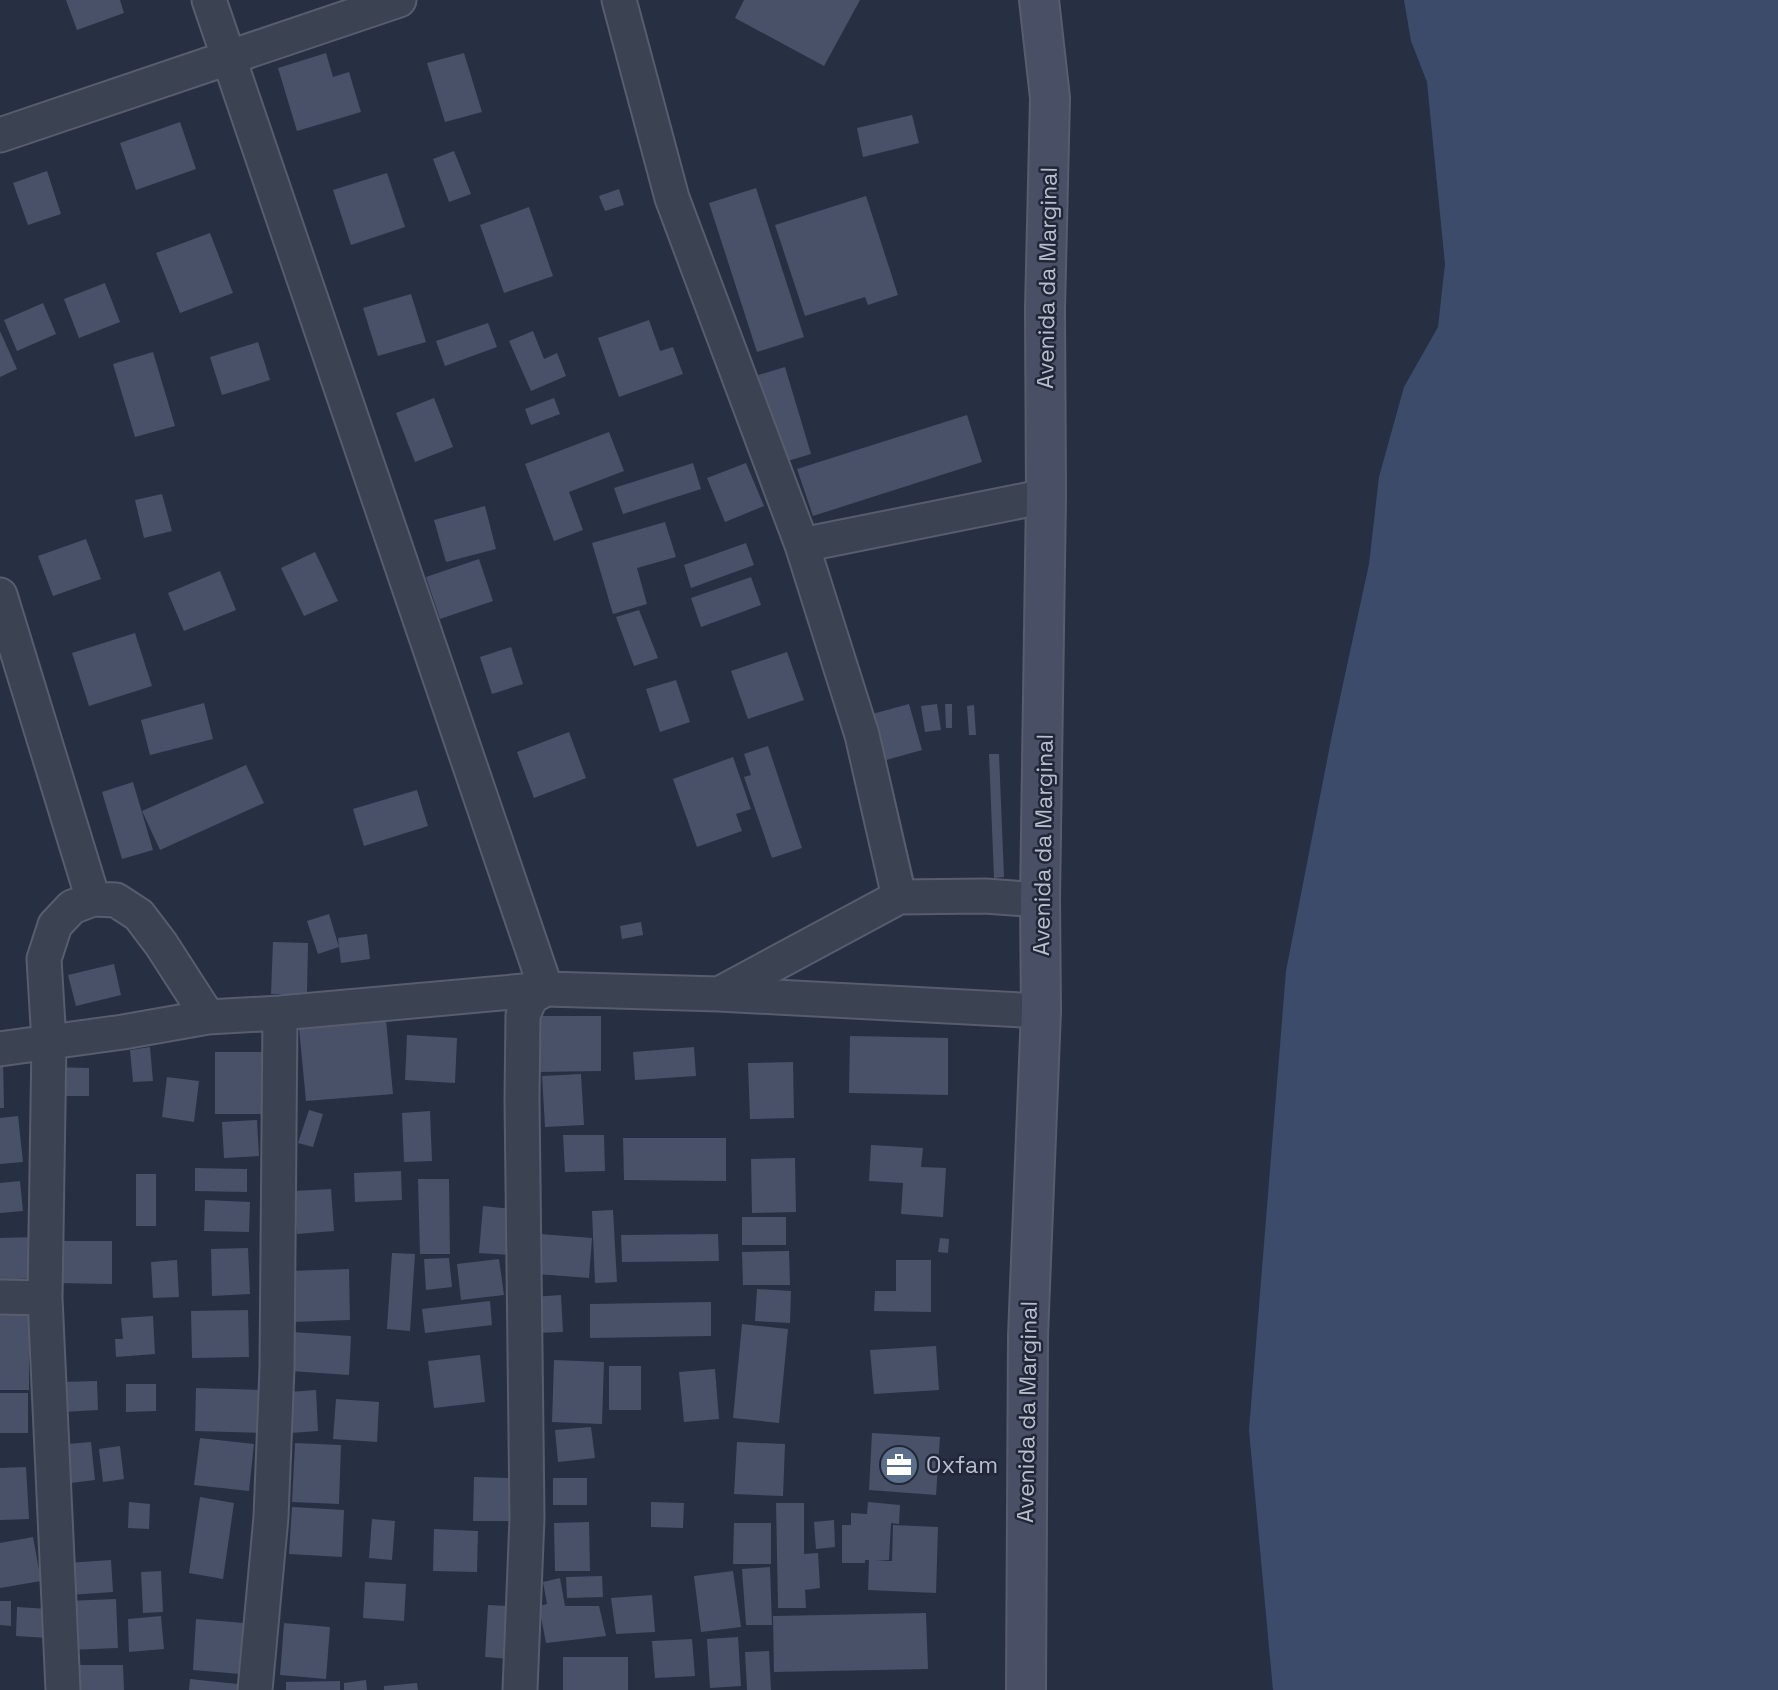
<svg xmlns="http://www.w3.org/2000/svg" width="1778" height="1690" font-family="'Space Grotesk',sans-serif">
<rect width="100%" height="100%" fill="#272f43"/>
<path fill="#3d4b6b" d="M1404,0H1778V1690H1273L1249,1430L1286,971L1332,735L1369,564L1379,477L1404,387L1438,327L1445,264L1427,82L1411,41Z"/>
<path fill="#485167" d="M66,0H120L124,13L77,30Z
M744,0H860L824,66L735,18Z
M326,53L333,77L349,72L361,112L297,131L278,68Z
M464,53L482,112L445,122L427,63Z
M912,115L919,143L863,157L857,128Z
M180,122L196,169L136,190L120,143Z
M454,151L471,194L449,202L433,159Z
M47,171L61,214L28,225L13,183Z
M387,173L405,227L351,245L333,190Z
M756,188L804,337L757,352L709,203Z
M619,189L624,205L605,211L599,196Z
M866,196L898,295L868,305L865,297L805,316L775,225Z
M529,207L553,276L504,293L480,225Z
M210,233L233,293L180,313L156,253Z
M105,283L120,322L79,338L64,299Z
M411,294L426,342L378,356L363,308Z
M43,303L56,334L17,351L4,320Z
M649,320L660,351L673,347L683,374L619,397L598,338Z
M488,323L497,347L445,366L436,341Z
M0,331L17,369L0,377Z
M533,331L544,359L557,353L566,376L531,391L509,341Z
M258,342L270,380L222,395L210,357Z
M153,352L175,426L135,437L113,364Z
M785,367L811,454L781,463L755,376Z
M434,398L453,447L415,462L396,413Z
M554,398L560,414L531,425L525,409Z
M967,415L982,462L813,516L797,469Z
M609,432L624,471L569,492L583,530L554,541L525,464Z
M693,463L701,489L623,514L614,488Z
M746,463L764,506L725,522L707,478Z
M162,494L172,531L144,538L135,500Z
M485,506L496,549L446,562L434,520Z
M665,522L676,557L637,568L647,604L613,614L592,543Z
M86,539L101,579L53,596L38,556Z
M746,543L754,565L691,588L684,565Z
M315,552L338,601L304,616L281,568Z
M479,559L493,601L440,619L426,577Z
M220,571L236,610L184,631L168,593Z
M751,577L761,605L701,627L691,598Z
M639,610L658,658L634,666L616,617Z
M135,633L152,686L89,706L72,653Z
M511,647L523,684L492,694L480,657Z
M787,652L804,700L748,719L731,671Z
M676,680L690,722L660,732L646,689Z
M204,703L213,739L150,755L141,720Z
M909,704L922,750L879,762L865,716Z
M937,704L941,730L925,732L921,706Z
M945,704H952V728H946Z
M974,705L976,735H969L967,706Z
M569,732L586,778L534,798L517,752Z
M768,746L802,848L772,858L744,777L751,775L744,754Z
M989,754H999L1004,877L994,878Z
M733,757L751,809L736,814L742,831L697,847L673,779Z
M246,765L264,803L160,850L142,811Z
M888,768L916,886H907L880,771Z
M133,782L153,850L122,859L102,792Z
M417,790L428,826L364,846L353,809Z
M329,914L339,947L318,954L307,921Z
M641,922L643,935L622,939L620,926Z
M367,934L370,959L341,963L338,938Z
M273,942L308,943L307,994H271Z
M114,964L121,995L76,1006L68,975Z
M537,1016H601V1071L537,1072Z
M386,1020L393,1094L306,1101L299,1028Z
M407,1035L457,1038L455,1083L405,1080Z
M850,1036L948,1038V1095L849,1093Z
M150,1047L153,1081L133,1082L130,1050Z
M694,1047L696,1076L635,1080L633,1052Z
M215,1052H264V1114H215Z
M0,1060H3L4,1108H0Z
M793,1062L794,1118L750,1119L748,1063Z
M53,1067L89,1068V1096H52Z
M581,1074L584,1125L545,1127L542,1076Z
M167,1077L199,1081L194,1122L162,1117Z
M309,1110L323,1114L313,1147L298,1143Z
M430,1111L432,1161L404,1162L402,1113Z
M18,1116L23,1162L0,1164V1118Z
M257,1120L259,1156L224,1158L222,1122Z
M563,1135H604L605,1171L565,1172Z
M623,1138H726V1181L624,1180Z
M871,1145L923,1148L921,1167L946,1168L943,1217L901,1214L903,1183L869,1181Z
M795,1158L796,1212L752,1213L751,1159Z
M195,1168L247,1169V1192L195,1191Z
M401,1171L402,1200L355,1202L354,1173Z
M136,1174H156V1226H136Z
M418,1179H449L450,1254H420Z
M20,1181L23,1211L0,1213V1183Z
M331,1189L334,1231L297,1234L294,1191Z
M205,1200L250,1202L249,1232L204,1231Z
M483,1206L513,1209L510,1255L479,1253Z
M613,1210L617,1282L595,1283L592,1211Z
M742,1217H786V1245H742Z
M540,1234L592,1238L589,1278L537,1274Z
M718,1234L719,1261L622,1262L621,1235Z
M36,1237L37,1278L0,1280V1238Z
M940,1238L949,1239L948,1253L938,1252Z
M57,1241H112V1284L57,1283Z
M248,1248L250,1294L212,1296L211,1249Z
M789,1251L790,1285H743L742,1252Z
M392,1253L415,1254L410,1331L387,1329Z
M449,1258L452,1287L426,1290L424,1259Z
M499,1259L504,1295L461,1300L457,1264Z
M177,1260L179,1297L153,1298L151,1262Z
M896,1260H931V1312L874,1311L875,1291H896Z
M349,1269L350,1320L291,1322L289,1271Z
M757,1289L791,1291L790,1323L755,1321Z
M561,1295L563,1332L534,1333L532,1297Z
M490,1301L492,1325L425,1333L422,1309Z
M711,1302V1336L590,1338V1304Z
M248,1310L249,1357L192,1358L191,1311Z
M0,1313H29V1390H0Z
M153,1316L155,1354L116,1357L115,1339H123L121,1318Z
M742,1324L788,1329L779,1423L733,1418Z
M292,1332L351,1336L349,1375L290,1371Z
M936,1346L939,1390L874,1394L870,1350Z
M480,1355L485,1402L434,1408L428,1361Z
M554,1360L604,1362L602,1424L552,1422Z
M609,1366H641V1410H609Z
M715,1369L719,1419L684,1422L679,1372Z
M97,1381L98,1410L63,1412L62,1382Z
M126,1384H156V1411L126,1412Z
M196,1388L262,1390L261,1433L195,1431Z
M316,1390L318,1431L291,1433L289,1392Z
M0,1393H28V1433H0Z
M336,1399L379,1402L377,1442L333,1439Z
M591,1427L595,1458L558,1462L555,1430Z
M872,1433L940,1437L936,1495L869,1490Z
M200,1438L254,1444L249,1491L194,1485Z
M91,1442L95,1480L71,1483L67,1444Z
M737,1442L785,1444L783,1496L734,1494Z
M295,1443L341,1445L339,1504L292,1502Z
M120,1446L124,1479L103,1482L99,1449Z
M26,1467L29,1519L0,1520V1468Z
M474,1477L513,1478V1521H473Z
M553,1478H587V1505H553Z
M200,1497L234,1503L223,1579L189,1573Z
M129,1502L150,1504L149,1529L128,1528Z
M651,1502L684,1503L683,1528L651,1527Z
M868,1502L900,1505L899,1524L891,1523L889,1560L875,1561H892L893,1525L938,1527L936,1593L868,1590L869,1560H865V1563H842V1525H851V1513L867,1514Z
M776,1503H804V1554L818,1553L820,1588L805,1590L806,1608H778Z
M292,1507L344,1510L342,1557L289,1554Z
M372,1519L395,1521L392,1560L369,1558Z
M834,1520L835,1547L816,1549L814,1522Z
M589,1522L590,1571H555L554,1523Z
M734,1523H771V1564H733Z
M434,1529L478,1531L477,1572L433,1571Z
M33,1537L41,1581L0,1588V1543Z
M111,1560L113,1592L69,1595L67,1563Z
M770,1567L772,1625H746L742,1569Z
M161,1571L163,1612L143,1613L141,1572Z
M733,1571L741,1627L701,1632L694,1576Z
M602,1576L603,1597L567,1598L566,1577Z
M560,1578L565,1606H599L606,1636L546,1643L539,1606L547,1604L543,1582Z
M365,1582L406,1584L404,1621L363,1618Z
M652,1595L655,1632L616,1634L611,1598Z
M116,1599L118,1648L68,1650L66,1601Z
M0,1601H11V1626L0,1625Z
M488,1605L513,1606L510,1659L485,1657Z
M17,1607L49,1609L48,1638L16,1636Z
M926,1613L928,1669L774,1672L773,1616Z
M161,1616L164,1649L129,1652L128,1619Z
M196,1619L244,1623L240,1674L193,1670Z
M284,1623L330,1627L326,1679L280,1675Z
M738,1637L741,1686L710,1688L707,1639Z
M692,1639L695,1676L655,1678L652,1641Z
M769,1651L771,1690H747L745,1652Z
M563,1657H628V1690H563Z
M69,1665H123L124,1690H70Z
M190,1679L238,1684L237,1690H189Z
M366,1680L367,1690H344V1683Z
M340,1681V1690H286V1682Z
M417,1683L418,1690H384V1686Z"/>
<g fill="none" stroke-linecap="round" stroke-linejoin="round">
<defs>
<path id="street" d="M209,0L546,989L531,997L523,1015L522,1099L527,1518L520,1690
M619,0L672,198L802,545
M0,135L399,0
M0,595L93,899
M899,897L862,735L802,545L1046,496
M719,994L899,897L985,896L1040,900
M0,1049L123,1032L208,1017L280,1013L546,989L719,994L1041,1011
M0,1297L45,1298L49,1042L44,959L55,925L72,907L93,899L116,900L139,915L161,944L208,1017
M45,1298L63,1690
M255,1690L271,1517L277,1368L280,1013"/>
<path id="secondary" d="M1026,1690L1028,1336L1041,1011L1040,900L1046,496L1045,309L1050,98L1039,0"/>
</defs>
<use href="#street" stroke="#575d6d" stroke-width="37"/>
<use href="#secondary" stroke="#575d6d" stroke-width="42"/>
<use href="#street" stroke="#3b4252" stroke-width="33"/>
<use href="#secondary" stroke="#495065" stroke-width="38"/>
</g>
<defs>
<symbol id="office-disc" viewBox="-11 -11 22 22"><circle r="9.5" fill="#5c6f8a" stroke="#202738"/><path d="M-6-3h4V-5.5h4V-3h4V5H-6ZM-1-4.5V-3h2v-1.5ZM-6 0V1H6V0Z" fill="#fff"/></symbol>
</defs>
<g fill-rule="evenodd">
<use href="#office-disc" x="877" y="1443" width="44" height="44"/>
</g>
<g text-anchor="middle" dominant-baseline="central" stroke-width="5" stroke-linejoin="round" paint-order="stroke">
<g font-size="23" fill="#b9becc" stroke="#202738">
<text transform="translate(1047 278) rotate(-89)">Avenida da Marginal</text>
<text transform="translate(1043 845) rotate(-89)">Avenida da Marginal</text>
<text transform="translate(1027 1412) rotate(-89)">Avenida da Marginal</text>
</g>
<g font-size="23" fill="#b9becc" stroke="#202738" text-anchor="start">
<text x="926" y="1465">Oxfam</text>
</g>
</g>
</svg>
